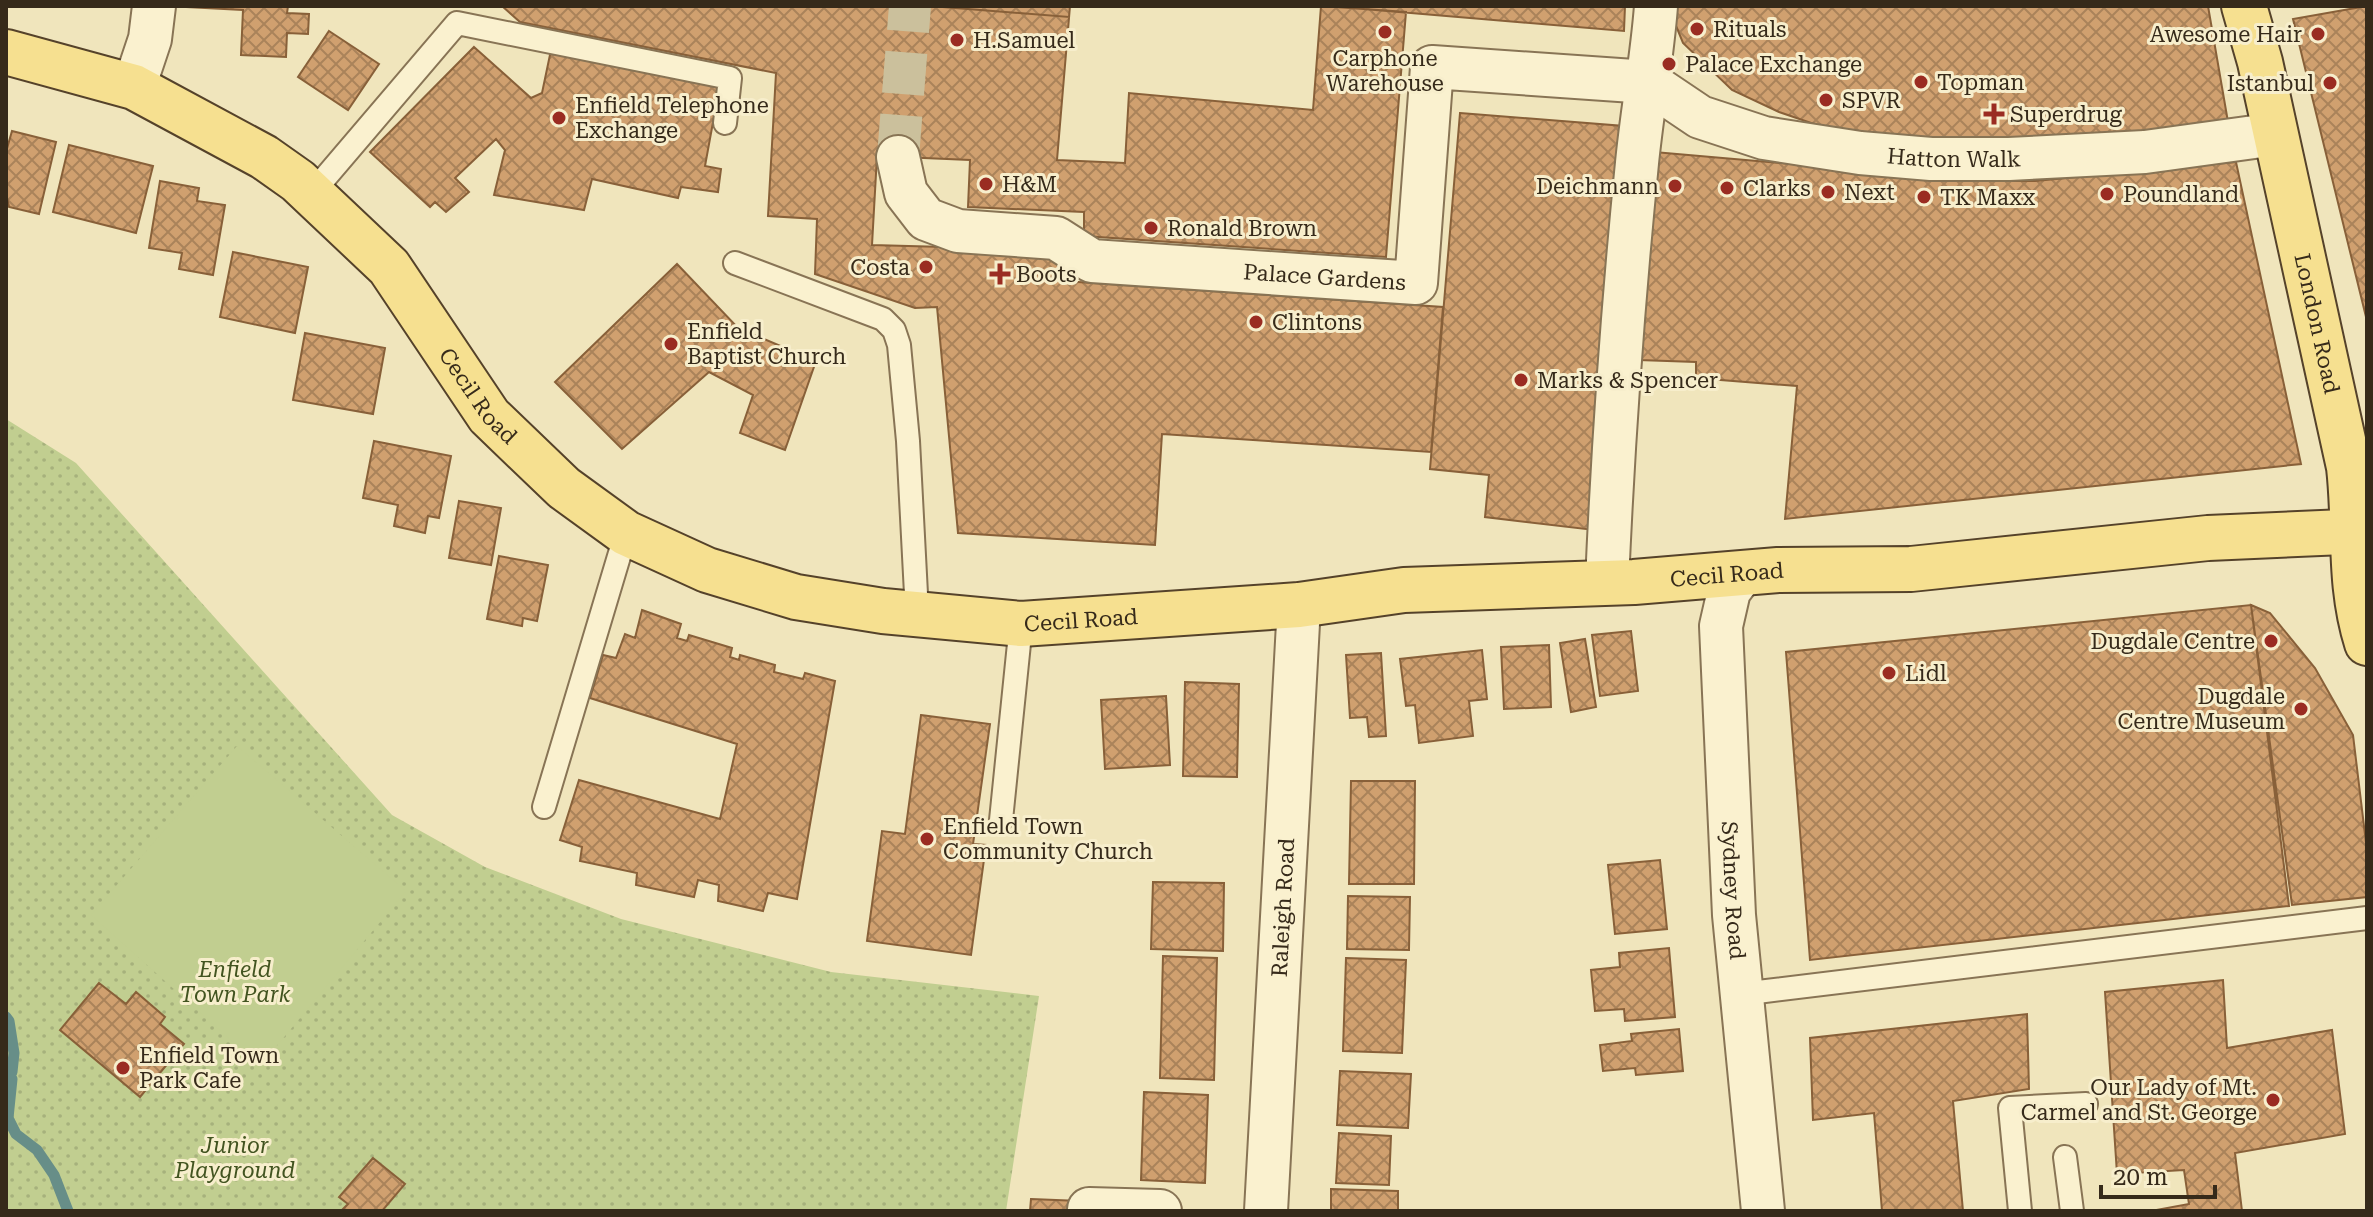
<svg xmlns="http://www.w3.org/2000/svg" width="2373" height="1217" font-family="'Roboto Serif',serif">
<defs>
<pattern id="park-dots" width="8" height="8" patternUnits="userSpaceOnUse" patternTransform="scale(2)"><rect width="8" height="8" fill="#c1ce90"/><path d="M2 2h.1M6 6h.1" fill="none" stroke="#a6b17c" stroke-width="1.8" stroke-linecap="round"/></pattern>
<pattern id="building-cross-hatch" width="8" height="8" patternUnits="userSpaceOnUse" patternTransform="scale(2)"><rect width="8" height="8" fill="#d0a06f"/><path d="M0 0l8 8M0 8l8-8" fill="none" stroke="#aa835a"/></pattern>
</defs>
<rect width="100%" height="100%" fill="#f0e5bc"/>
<path fill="url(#park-dots)" d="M6,419L76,463L392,815L485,867L621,919L831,972L1039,996L1006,1211H6Z"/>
<path fill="#c1ce90" d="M237,746L406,891L260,1066L91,915Z"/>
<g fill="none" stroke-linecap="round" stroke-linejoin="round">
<path stroke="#678e88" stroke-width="11" d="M6,1017L9,1021L14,1053L12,1072
M12,1079L8,1118L16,1134L37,1150L54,1175L68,1211"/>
</g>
<path fill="url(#building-cross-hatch)" stroke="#886039" stroke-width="2" d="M288,6L287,13L309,14L308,34L287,33L286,57L241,55L243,10L186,7Z
M502,6H1070L1057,160L1125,163L1129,93L1313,110L1321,6L1406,12L1386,257L1084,236V212L968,207L970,160L877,156L872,245L945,247L1064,259V281L1443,307L1431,452L1162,434L1155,545L958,533L937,307L915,308L815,274L817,219L768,216L776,73L520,22Z
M930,6H1070L1069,17Z
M1328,6H1625L1624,31Z
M1672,6H2208L2228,122L2144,135L1951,141L1866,136L1817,125L1779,112L1732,90L1683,43L1672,16Z
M2367,6V321L2293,19Z
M329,31L379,64L348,110L298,77Z
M474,47L531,98L542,93L551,50L720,84L705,166L721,169L718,192L681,187L678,198L592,179L584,210L494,195L505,150L496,139L455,178L469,192L446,212L435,202L430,207L370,152Z
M1460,113L1624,126L1594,530L1485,517L1489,475L1430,469Z
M12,131L56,142L39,214L9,207L6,193V152Z
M69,145L153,166L136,233L53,212Z
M1654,152L1988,181H2035L2236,162L2301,464L1785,519L1797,386L1696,378V362L1639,360Z
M160,181L199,188L197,201L225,205L213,275L179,269L182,253L149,248Z
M233,252L308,267L295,333L220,317Z
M677,264L738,328L816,361L785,450L740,433L753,395L709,372L622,449L555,382Z
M305,333L385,348L373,414L293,400Z
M374,441L451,456L439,518L428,516L425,533L394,526L398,505L363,498Z
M459,501L501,508L491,565L449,558Z
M499,556L548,565L537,621L523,618L522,626L487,619Z
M2251,605L2289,906L1810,960L1786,652Z
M2251,605L2270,613L2315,668L2353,735L2367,851V897L2292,905Z
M642,610L681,624L677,638L687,641L689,635L732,648L730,657L739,660L740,655L775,665L774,672L803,679L805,673L835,681L797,899L768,893L763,911L718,901L719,885L698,880L694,897L636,885L637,873L580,861L582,847L560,840L579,780L720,819L737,744L590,698L603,655L616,658L625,634L635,638Z
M1631,631L1638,691L1600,696L1592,635Z
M1585,639L1596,707L1571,712L1560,643Z
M1549,645L1551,707L1504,709L1501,647Z
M1482,650L1487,699L1469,701L1473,736L1419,743L1415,705L1406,706L1400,659Z
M1381,653L1386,736L1369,737L1367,717L1350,718L1346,655Z
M1185,682L1239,684L1237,777L1183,776Z
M1166,696L1170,765L1105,769L1101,700Z
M921,715L990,724L973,844L986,845L971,955L867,941L882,831L905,834Z
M1351,781H1415L1414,884H1349Z
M1660,860L1667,929L1615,934L1608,865Z
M1153,882L1224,883L1223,951L1151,949Z
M1348,896L1410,897L1409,950L1347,949Z
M1669,948L1675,1017L1625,1021L1624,1009L1595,1011L1591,970L1620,967L1619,953Z
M1163,956L1217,958L1214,1080L1160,1078Z
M1346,958L1406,960L1402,1053L1343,1051Z
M2223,980L2227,1048L2332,1030L2345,1134L2235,1153L2242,1211H2151L2189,1204L2184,1170L2117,1174L2105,992Z
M99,983L126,1004L136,992L165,1017L160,1024L184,1044L140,1097L60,1030Z
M2027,1014L2029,1089L1953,1101L1963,1211H1882L1874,1113L1813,1120L1810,1038Z
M1679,1029L1683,1071L1636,1075L1635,1068L1603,1071L1600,1045L1632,1041L1631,1034Z
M1340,1071L1411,1074L1408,1128L1337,1125Z
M1144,1092L1208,1095L1205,1183L1141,1180Z
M1339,1133L1391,1136L1389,1185L1336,1183Z
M373,1158L405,1184L382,1211H341L348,1204L339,1197Z
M1331,1189L1398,1191V1211H1331Z
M1031,1199L1080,1201L1079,1211H1030Z"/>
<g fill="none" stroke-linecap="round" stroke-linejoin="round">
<path stroke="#cbc09c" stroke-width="42" stroke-dasharray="42 21" stroke-linecap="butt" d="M898,157L910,6"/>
<defs>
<path id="lane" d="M312,193L457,23L730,78L725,123
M735,263L883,319L894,330L899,345L908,441L917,613
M544,807L626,533
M1001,820L1021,624
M1741,994L2367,918
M2065,1157L2072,1211
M2020,1211L2010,1108L2086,1104"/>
<g id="street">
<path d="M134,87L150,39L154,6"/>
<path id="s1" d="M898,157L906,193L926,219L958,231L1056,238L1092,261L1416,283L1432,67L1648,82L1700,117L1764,138L1860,153L1931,159H2009L2145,152L2276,134"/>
<path id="s2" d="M1742,574L1729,591L1721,626L1734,915L1763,1211"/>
<path d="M1607,583C1613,443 1623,303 1637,163C1642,111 1652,59 1656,6"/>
<path d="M1089,1209L1160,1211"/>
<path id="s3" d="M1266,1211L1299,605"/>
</g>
<g id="primary">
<path id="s4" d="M2244,6L2260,62L2349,467C2356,528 2348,583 2367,643"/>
<path id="s5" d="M6,52L134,87L264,157L298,181L389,267L489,416L564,488L626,533L707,570L796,597L883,611L1021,624L1299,605L1404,590L1634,582L1778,570L1911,569L2208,538L2367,531"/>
</g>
</defs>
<use href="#lane" stroke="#887455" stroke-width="26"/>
<use href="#street" stroke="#887455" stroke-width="46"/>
<use href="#primary" stroke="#55422a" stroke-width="48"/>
<use href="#lane" stroke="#faf1cf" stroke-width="22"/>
<use href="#street" stroke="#faf1cf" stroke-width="42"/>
<use href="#primary" stroke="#f6e090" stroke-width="44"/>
</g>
<g fill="#9a2c22" stroke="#f7eecc" stroke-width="3">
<circle cx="1697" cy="29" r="8"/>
<circle cx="1385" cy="32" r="8"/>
<circle cx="2318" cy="34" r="8"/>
<circle cx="957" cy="40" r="8"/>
<circle cx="1669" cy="64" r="8"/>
<circle cx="1921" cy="82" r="8"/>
<circle cx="2330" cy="83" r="8"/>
<circle cx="1826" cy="100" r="8"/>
<path d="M1990 102h8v8h8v8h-8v8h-8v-8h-8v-8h8z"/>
<circle cx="559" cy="118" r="8"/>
<circle cx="986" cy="184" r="8"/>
<circle cx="1675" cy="186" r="8"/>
<circle cx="1727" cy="188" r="8"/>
<circle cx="1828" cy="192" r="8"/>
<circle cx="2107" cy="194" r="8"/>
<circle cx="1924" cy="197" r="8"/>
<circle cx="1151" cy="228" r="8"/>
<circle cx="926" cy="267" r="8"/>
<path d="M996 262h8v8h8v8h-8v8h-8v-8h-8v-8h8z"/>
<circle cx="1256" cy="322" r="8"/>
<circle cx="671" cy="344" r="8"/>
<circle cx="1521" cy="380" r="8"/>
<circle cx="2271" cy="641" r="8"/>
<circle cx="1889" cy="673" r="8"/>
<circle cx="2301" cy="709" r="8"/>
<circle cx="927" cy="839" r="8"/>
<circle cx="123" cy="1068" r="8"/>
<circle cx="2273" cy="1100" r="8"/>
</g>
<g text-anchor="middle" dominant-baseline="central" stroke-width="6" stroke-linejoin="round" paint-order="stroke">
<g font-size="22" fill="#362a1a" stroke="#f7eecc" text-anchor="start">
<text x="1713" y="29">Rituals</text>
<text x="2302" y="34" text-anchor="end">Awesome Hair</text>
<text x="973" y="40">H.Samuel</text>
<text x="1385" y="58" text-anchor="middle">Carphone<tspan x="1385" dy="25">Warehouse</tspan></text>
<text x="1685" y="64">Palace Exchange</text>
<text x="1937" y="82">Topman</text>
<text x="2314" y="83" text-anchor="end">Istanbul</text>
<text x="1842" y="100">SPVR</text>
<text x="575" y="105">Enfield Telephone<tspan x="575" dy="25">Exchange</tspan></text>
<text x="2010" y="114">Superdrug</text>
<text x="1002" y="184">H&amp;M</text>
<text x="1659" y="186" text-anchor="end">Deichmann</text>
<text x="1743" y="188">Clarks</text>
<text x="1844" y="192">Next</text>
<text x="2123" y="194">Poundland</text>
<text x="1940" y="197">TK Maxx</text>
<text x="1167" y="228">Ronald Brown</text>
<text x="910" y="267" text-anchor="end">Costa</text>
<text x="1016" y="274">Boots</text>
<text x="1272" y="322">Clintons</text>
<text x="687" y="331">Enfield<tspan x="687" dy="25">Baptist Church</tspan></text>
<text x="1537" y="380">Marks &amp; Spencer</text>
<text x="2255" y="641" text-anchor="end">Dugdale Centre</text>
<text x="1905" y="673">Lidl</text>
<text x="2285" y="696" text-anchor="end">Dugdale<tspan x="2285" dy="25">Centre Museum</tspan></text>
<text x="943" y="826">Enfield Town<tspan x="943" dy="25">Community Church</tspan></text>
<text x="139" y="1055">Enfield Town<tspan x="139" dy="25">Park Cafe</tspan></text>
<text x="2257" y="1087" text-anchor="end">Our Lady of Mt.<tspan x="2257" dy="25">Carmel and St. George</tspan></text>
</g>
<g font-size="22" fill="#362a1a" stroke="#f7eecc">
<text stroke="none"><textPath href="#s1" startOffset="1324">Hatton Walk</textPath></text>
<text stroke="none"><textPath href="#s1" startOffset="478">Palace Gardens</textPath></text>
<text stroke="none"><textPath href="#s4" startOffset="326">London Road</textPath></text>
<text stroke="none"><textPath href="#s5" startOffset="604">Cecil Road</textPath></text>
<text stroke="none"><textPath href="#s5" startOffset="1924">Cecil Road</textPath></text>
<text stroke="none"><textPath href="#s5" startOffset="1276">Cecil Road</textPath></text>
<text stroke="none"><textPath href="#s2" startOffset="322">Sydney Road</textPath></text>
<text stroke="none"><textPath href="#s3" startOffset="304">Raleigh Road</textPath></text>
</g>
<g font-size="22" font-style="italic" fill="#425420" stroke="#f7eecc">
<text x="235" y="969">Enfield<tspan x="235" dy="25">Town Park</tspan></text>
<text x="235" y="1145">Junior<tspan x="235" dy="25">Playground</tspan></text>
</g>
</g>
<rect width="2373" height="1217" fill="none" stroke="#362a1a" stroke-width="16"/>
<path d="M2101 1185v12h114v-12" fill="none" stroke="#362a1a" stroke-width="4"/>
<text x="2113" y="1185" font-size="24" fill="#362a1a" stroke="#f7eecc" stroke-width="6" paint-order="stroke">20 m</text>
</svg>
